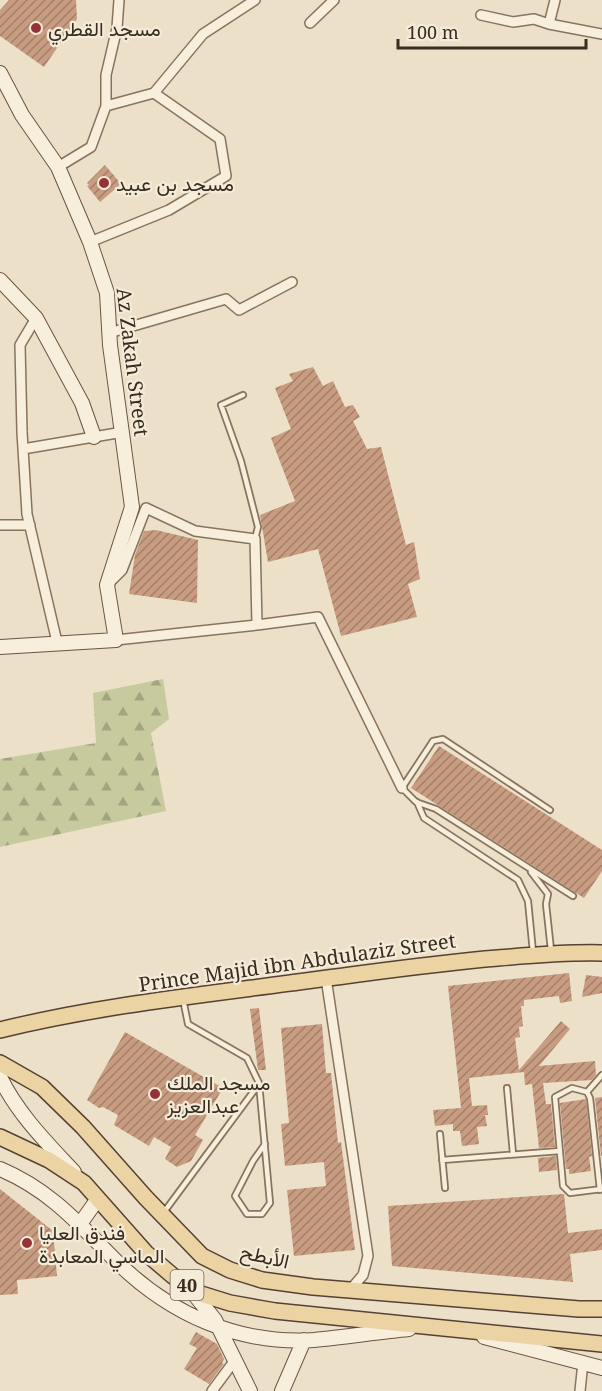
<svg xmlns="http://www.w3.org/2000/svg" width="602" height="1391" font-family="'Noto Serif',Vazirmatn,serif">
<defs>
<pattern id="forest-firs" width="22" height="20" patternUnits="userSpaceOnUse" patternTransform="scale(1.5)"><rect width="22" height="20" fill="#c7ca9d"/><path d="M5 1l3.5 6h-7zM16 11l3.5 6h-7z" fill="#a3a480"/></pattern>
<pattern id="building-hatch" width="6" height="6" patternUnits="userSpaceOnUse" patternTransform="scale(1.5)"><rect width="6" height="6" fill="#c89c81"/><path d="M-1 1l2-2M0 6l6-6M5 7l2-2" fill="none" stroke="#a37f69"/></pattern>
</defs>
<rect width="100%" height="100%" fill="#ece0c9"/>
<path fill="url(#forest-firs)" d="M163,679L169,719L151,733L166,811L0,847V759L96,743L93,693Z"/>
<path fill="url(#building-hatch)" d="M9,0H76L77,19L44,67L0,36V10Z
M105,165L121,184L100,202L87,186L89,185L87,183Z
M313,367L323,386L333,381L345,407L353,405L360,417L353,421L367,449L381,447L406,545L414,542L420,579L408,584L417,617L341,636L318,549L268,562L260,515L295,501L271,438L291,429L275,388L293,381L289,374Z
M156,530L198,540L197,603L129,594L135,555L144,531Z
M439,746L602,850V871L584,898L411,788Z
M569,973L572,1001L560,1003L559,996L524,1000V1006H521L523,1026L519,1027L520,1037L515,1038L519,1070L561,1021L570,1029L539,1066L595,1061L596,1075L592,1080L543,1083L546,1104H551L555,1147L539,1148L532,1084L525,1085L524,1072L469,1078L472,1106L487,1105L488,1115H485L487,1126L477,1127L479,1144L462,1146L460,1131H453V1124L435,1126L433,1110L461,1108L448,986Z
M586,975L602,977V993L582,997Z
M259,1008L266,1070H258L250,1009Z
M322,1024L326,1073H331L338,1143L341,1142L355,1250L294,1256L287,1190L326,1186L324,1162L285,1166L281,1124L289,1123L281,1028Z
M125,1032L223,1088L195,1135L203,1140L191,1161L177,1167L165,1159L171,1147L154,1137L149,1146L114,1125L118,1115L103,1107L99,1108L87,1100Z
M602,1097V1156H601L595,1098Z
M586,1099L592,1156L589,1157L591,1171L569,1174V1169H566L560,1103Z
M556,1156L557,1170L539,1172L538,1158Z
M0,1189L53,1231L57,1276L17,1280L18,1294L0,1295Z
M564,1194L568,1233L602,1229V1250L570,1254L573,1282L392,1266L388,1206Z
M196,1332L217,1344L224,1359L222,1363L224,1364L209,1384L184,1369L197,1348L189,1344Z"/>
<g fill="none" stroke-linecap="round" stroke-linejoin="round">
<defs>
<path id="lane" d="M243,395L221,405L241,461L258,527L255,539
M417,802L424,818L518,880L528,901L533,952
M550,810L443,739L433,741L402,788L416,802L436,809L573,896
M531,872L548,894L546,904L551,950
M183,999L188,1024L247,1058L259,1083L270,1203L262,1214H247L235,1196L253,1161L265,1144
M507,1088L513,1154
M587,1092L602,1075
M440,1134L445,1188
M442,1160L560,1151
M600,1190L590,1098L587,1092L572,1088L555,1097L563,1186L570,1193L602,1189
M164,1212L259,1084"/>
<path id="street" d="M481,15L513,22L534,19L549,24L602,34
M310,23L334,0
M549,24L555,0
M106,106V75L117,28L119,0
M58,167L91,147L106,106L154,93L203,34L255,0
M90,242L169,210L226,176L220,139L154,93
M36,318L20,345L22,432L27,514L57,642
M109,333L226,299L239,310L292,282
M23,449L123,432
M0,525H30
M109,583L122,570L146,508L195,531L255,539L257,625L116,640
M257,625L318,617L402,788
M326,978L368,1256L363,1275L351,1289
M212,1391L235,1360
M580,1391L583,1362"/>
<path id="secondary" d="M0,73L22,115L58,167L90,242L107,293L110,345L132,507L107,585L116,640L0,647
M0,280L36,318L82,403L94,437
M0,1077C17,1113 47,1143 74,1172
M0,1169C50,1190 79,1224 117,1262C170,1314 238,1345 314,1340C346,1337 378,1332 409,1329
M80,1224L97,1200
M190,1289L215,1320L250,1391
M484,1337L602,1368
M282,1391L304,1340"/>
<path id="primary" d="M0,1030C101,1005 210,994 313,980C375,972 436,963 498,958C533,955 567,952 602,953
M0,1063L42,1087L83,1127L146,1198L202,1256L230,1270L262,1280L313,1287L579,1309H602
M0,1137L49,1160L84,1183L146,1253L173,1276L201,1294L230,1303L275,1311L602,1344"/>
</defs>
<use href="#lane" stroke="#88735e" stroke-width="8"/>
<use href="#street" stroke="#88735e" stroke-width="12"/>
<use href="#secondary" stroke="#6a5441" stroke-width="16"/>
<use href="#primary" stroke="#564132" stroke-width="18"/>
<use href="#lane" stroke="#f7eedc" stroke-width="4.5"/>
<use href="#street" stroke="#f7eedc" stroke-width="9"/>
<use href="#secondary" stroke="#f7eedc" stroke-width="14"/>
<use href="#primary" stroke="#ecd3a4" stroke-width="15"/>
</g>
<g fill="#933237" stroke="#f4ebd8" stroke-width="2">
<circle cx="36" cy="28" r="6"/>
<circle cx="104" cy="183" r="6"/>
<circle cx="155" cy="1094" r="6"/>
<circle cx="27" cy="1243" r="6"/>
</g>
<g text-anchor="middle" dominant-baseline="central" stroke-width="4.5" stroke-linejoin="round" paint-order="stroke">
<rect fill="#f4ebd8" stroke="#716558" stroke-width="1.5" x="170.5" y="1270" width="33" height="30" rx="4.5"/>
<g font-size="18" font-weight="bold" fill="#392c21">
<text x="187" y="1285">40</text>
</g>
<g font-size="20" fill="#392c21" stroke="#f4ebd8" text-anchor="start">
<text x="48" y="28">مسجد القطري</text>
<text x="116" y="183">مسجد بن عبيد</text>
<text x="167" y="1082">مسجد الملك<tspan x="167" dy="23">عبدالعزيز</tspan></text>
<text x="39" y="1232">فندق العليا<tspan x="39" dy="23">الماسي المعابدة</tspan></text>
</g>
<g font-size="20" fill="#392c21" stroke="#f4ebd8">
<text transform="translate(133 362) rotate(83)">Az Zakah Street</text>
<text transform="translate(297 962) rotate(-8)">Prince Majid ibn Abdulaziz Street</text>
<text transform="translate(265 1256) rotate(13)">الأبطح</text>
</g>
</g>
<path d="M398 39v9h188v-9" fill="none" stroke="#392c21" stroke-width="3"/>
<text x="407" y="39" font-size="18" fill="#392c21" stroke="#f4ebd8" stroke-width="4.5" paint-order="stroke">100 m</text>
</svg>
